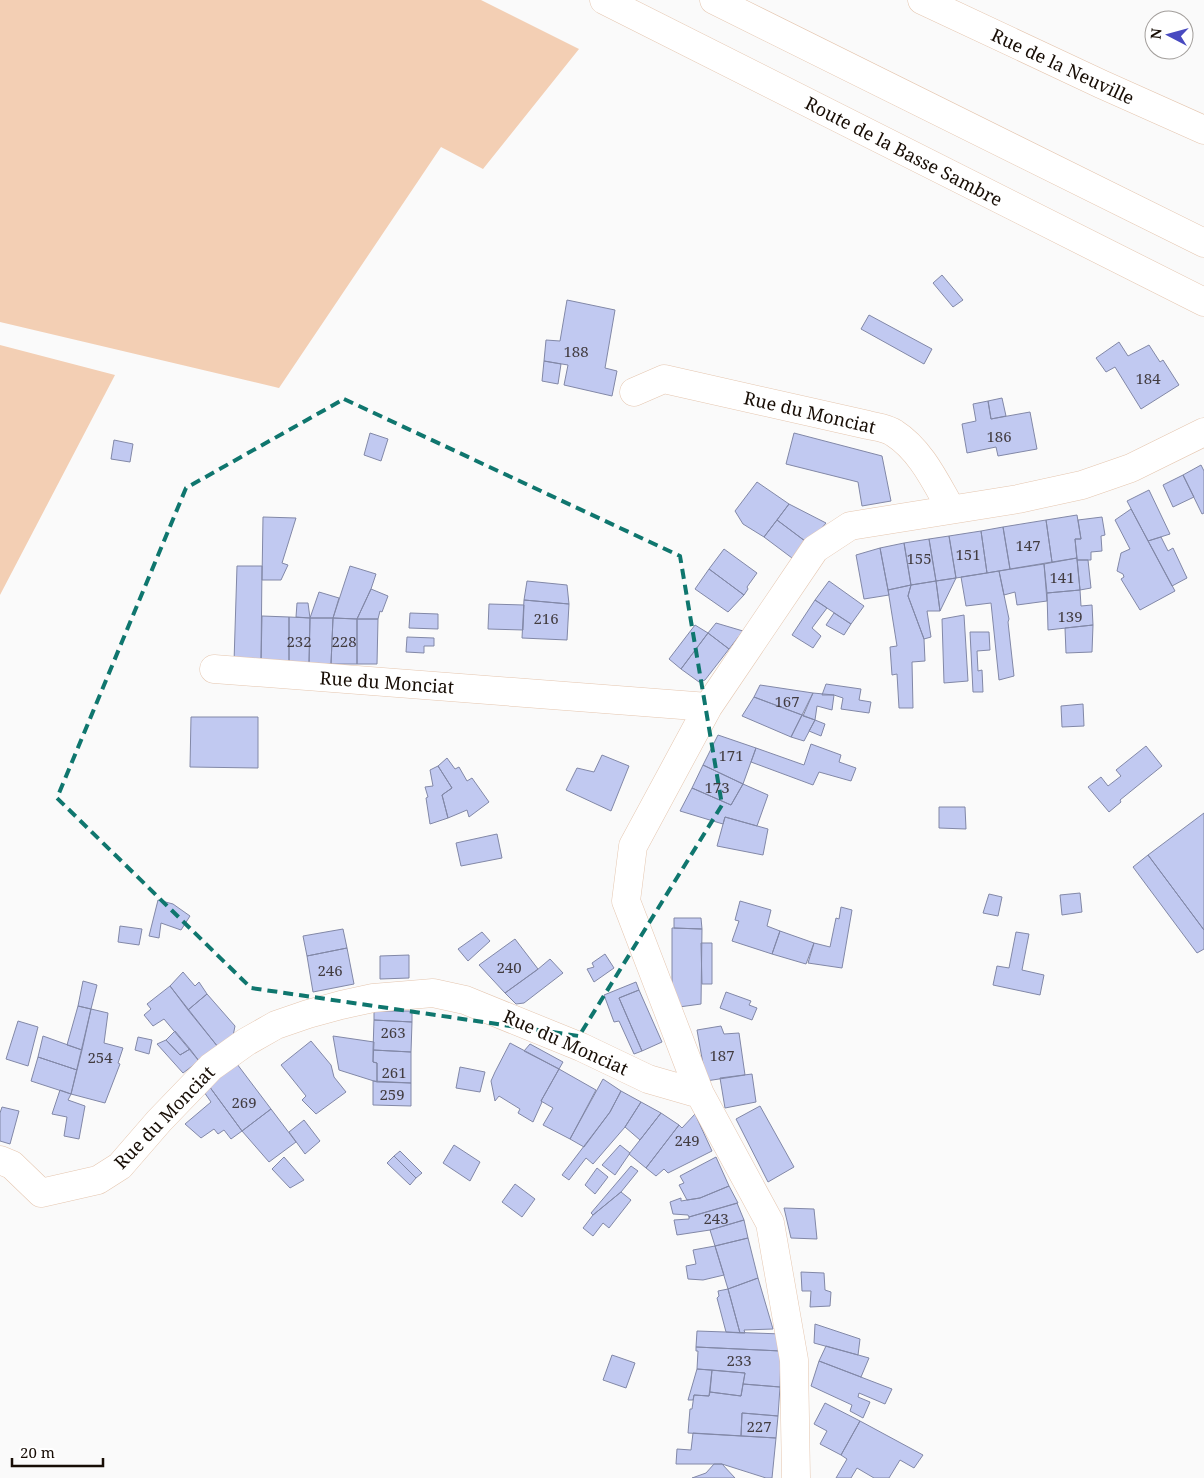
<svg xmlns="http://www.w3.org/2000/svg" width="1204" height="1478" font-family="'Noto Serif',serif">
<rect width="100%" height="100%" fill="#fafafa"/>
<path fill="#f3cfb4" d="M0,0H481L579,49L483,169L441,147L279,388L0,322Z
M0,345L115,375L0,595Z"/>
<path fill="#c1c9f1" stroke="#8288a7" d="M942,275L963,300L953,307L933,283Z
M567,300L615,310L605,368L617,371L612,396L564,385L568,365L544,361L546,340L560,341Z
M869,315L932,349L924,364L861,329Z
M1119,342L1128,356L1149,345L1160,362L1163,360L1179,385L1141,409L1115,367L1106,372L1096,358Z
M544,361L561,364L558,384L542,381Z
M1002,398L1006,416L991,419L988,401Z
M988,401L991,419L1030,412L1037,449L998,456L996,447L967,453L962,424L976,421L973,404Z
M370,433L388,439L381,461L364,455Z
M794,433L882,456L891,501L862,506L858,482L786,464Z
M114,440L133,444L130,462L111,459Z
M1201,465L1204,471V513L1202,514L1183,475Z
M1183,475L1194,497L1173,507L1163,485Z
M757,482L789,504L764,537L743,524L735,511Z
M1149,490L1170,534L1148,541L1127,501Z
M789,504L826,523L809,544L777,520Z
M1131,509L1175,591L1140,610L1121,579L1124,577L1123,574L1117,571L1121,553L1130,549L1115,520Z
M1077,515L1081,539H1075L1077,558L1052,562L1046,520Z
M263,517L296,518L282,563L288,565L281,580H262Z
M1102,517L1105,535L1101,536L1102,551L1091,552V560H1077L1075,539H1081L1078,520Z
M777,520L809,544L796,561L764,537Z
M1046,520L1052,562L1010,569L1003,527Z
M1003,527L1010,569L987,573L981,531Z
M981,531L987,573L956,578L949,536Z
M949,536L956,578L936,581L929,539Z
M1161,537L1168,551L1173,548L1187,578L1172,586L1148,541Z
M929,539L936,581L911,585L904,543Z
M904,543L911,585L888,590L880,548Z
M880,548L889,595L864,599L856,555Z
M724,549L757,573L747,587L748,589L744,595L709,569Z
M1077,558L1080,590L1047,593L1044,564Z
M1077,560H1088L1091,588L1080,590Z
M1044,564L1047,601L1017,605L1015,592L1004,595L999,571Z
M237,566H262L261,663L234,662Z
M350,566L376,574L371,589L357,619L333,618Z
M709,569L744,595L728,612L695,589Z
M999,571L1009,619L1008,622L1014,676L999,680L991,603L966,606L961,577Z
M956,578L940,611L936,581Z
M527,581L567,585L569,604L524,600Z
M829,581L864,606L851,624L815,600Z
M936,581L940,611H927L931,637L924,639L908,596L911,585Z
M911,585L908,596L924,639L925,661L912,662L913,708H899L897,674L892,675L890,647L897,646L888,590Z
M371,589L388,596L382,612L380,611L378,619H357Z
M1080,590L1081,606L1092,605L1093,625L1048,630L1047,593Z
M319,592L339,598L333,618H310Z
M524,600L569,604L567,640L522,638Z
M815,600L827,608L812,628L821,636L813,648L792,635Z
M297,603H308L310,618L296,617Z
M489,604L524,605L523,630L488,629Z
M410,613L438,614V629L409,628Z
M834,613L851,624L844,635L826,625Z
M964,615L968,681L944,683L942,619Z
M262,616L289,617V664L261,663Z
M289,617L310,618L309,664H289Z
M310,618H333L331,664H309Z
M333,618L357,619V664H331Z
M357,619H378L377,664H357Z
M716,623L743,631L729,649L708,633L681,669L669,659L695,625L708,633Z
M1093,625L1092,652L1066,653L1065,628Z
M970,632H989L990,650L977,651L978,671L982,670L983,692H973Z
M708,633L729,649L705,680L699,682L681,669Z
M407,637L434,638V646H424V653L406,652Z
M826,684L861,689L859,700L871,702L869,713L841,709L843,698L834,695H822Z
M760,685L813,693L802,715L754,697Z
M813,693L834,695L832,710L817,706L815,720L803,716Z
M754,697L802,715L791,737L742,716Z
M1083,704L1084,726L1062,727L1061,706Z
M802,715L815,720L804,741L791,737Z
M191,717H258V768L190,767Z
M815,720L825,724L821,736L809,731Z
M718,735L756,748L743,784L703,765Z
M811,744L841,755L839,762L856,768L851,781L819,772L813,785L751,762L756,748L804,765Z
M1146,746L1162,766L1120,800L1121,802L1109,812L1088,787L1101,777L1108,786L1121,776L1116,770Z
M602,755L629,766L611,811L566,790L577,768L594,772Z
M447,758L455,769L459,767L467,781L472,778L489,802L469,817L467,810L448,818L442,795L452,788L438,766Z
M703,765L743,784L731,805L692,788Z
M438,766L452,788L442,795L448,818L430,824L426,798L428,797L425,787L433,786L430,770Z
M743,784L768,795L757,826L725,817L723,824L680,811L692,788L731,805Z
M939,807H965L966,829L939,828Z
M1204,813V930L1148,855Z
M725,817L768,829L763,855L717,846Z
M497,834L502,858L461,866L456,843Z
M1148,855L1204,930V949L1197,953L1133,867Z
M1080,893L1082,912L1062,915L1060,895Z
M989,894L1002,897L998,916L983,913Z
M158,900L173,904L190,916L181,930L161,923L159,938L149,936Z
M740,901L771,910L767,926L780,931L772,954L732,941L739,921L735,920Z
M841,907L852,910L842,968L808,963L814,943L830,947L836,918L839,919Z
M674,918H701L702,929L674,928Z
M120,926L142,929L139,945L118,942Z
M672,928L702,929L701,1004L679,1007L672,986Z
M343,929L347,948L307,956L303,936Z
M780,931L814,943L806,964L772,954Z
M482,932L490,941L468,961L458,949Z
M1016,932L1029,934L1022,970L1044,975L1040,995L993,985L997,966L1009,968Z
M515,939L538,969L505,993L479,965Z
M701,943H712V984H702Z
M347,948L354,984L313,992L307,956Z
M605,954L614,968L594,982L587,969L594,967L592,963Z
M409,955V978L380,979V956Z
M550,959L563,973L524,1003L516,1004L505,993L537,970Z
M183,972L195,986L199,982L207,994L188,1010L170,986Z
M83,981L97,985L91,1009L78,1006Z
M636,982L639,990L619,998L642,1051L634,1054L619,1021L614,1022L604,995Z
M170,986L218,1047L199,1061L164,1019L153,1026L144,1015L151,1009L147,1004Z
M639,990L662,1042L642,1051L619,998Z
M726,992L751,1001L749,1005L757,1008L752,1020L720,1008Z
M207,994L235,1026L233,1036L218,1047L188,1010Z
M78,1006L91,1009L82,1050L67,1045Z
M91,1009L108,1013L104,1043L123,1048L118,1063L120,1064L105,1103L71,1094Z
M374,1011H412V1022L374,1020Z
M374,1020L412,1022L411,1052L373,1050Z
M18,1021L38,1027L28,1066L6,1059Z
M721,1026L724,1034L739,1033L745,1075L706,1081L697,1030Z
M175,1031L190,1049L180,1055L166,1040Z
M43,1036L82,1050L77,1070L38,1057Z
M333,1036L374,1042L373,1062L377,1063V1082L339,1070Z
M138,1037L152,1040L149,1054L135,1050Z
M166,1040L180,1055L190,1049L199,1061L183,1073L157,1044Z
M311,1041L331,1065L334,1077L346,1092L316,1114L302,1100L306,1096L281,1065Z
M510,1043L559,1069L541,1101L542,1102L533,1122L518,1113L520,1109L499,1096L495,1101L491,1081L495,1072Z
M530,1044L563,1062L559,1069L524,1051Z
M373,1050L411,1052V1083L377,1082V1063L373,1062Z
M38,1057L77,1070L71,1094L31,1081Z
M237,1064L271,1109L242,1131L209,1086Z
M460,1067L485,1072L480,1092L456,1088Z
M559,1069L596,1090L570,1139L543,1125L553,1108L541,1101Z
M752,1074L756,1102L725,1108L720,1078Z
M603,1079L621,1091L610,1112L584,1147L570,1139Z
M373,1081L411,1083V1106L373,1105Z
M209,1086L242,1131L231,1139L224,1130L218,1134L214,1129L201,1138L185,1124L211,1102L204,1092Z
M60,1090L71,1094L68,1100L85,1106L79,1139L64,1136L67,1117L52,1114Z
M621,1091L641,1102L625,1127L593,1164L586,1158L569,1180L562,1175L610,1112Z
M641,1102L661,1113L640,1140L625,1127Z
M760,1106L794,1167L768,1182L736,1119Z
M2,1107L19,1111L10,1144L0,1141V1113Z
M271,1109L296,1142L269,1162L242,1131Z
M661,1113L679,1125L646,1168L629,1154Z
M695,1114L712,1151L668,1173L664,1169L656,1176L646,1168L679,1125L682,1128Z
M304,1120L320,1141L305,1154L289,1132Z
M454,1145L480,1162L470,1181L443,1163Z
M620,1145L630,1153L615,1175L602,1165Z
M400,1151L422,1173L416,1178L394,1156Z
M394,1156L416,1178L410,1185L387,1163Z
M284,1157L304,1180L290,1188L272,1169Z
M716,1157L729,1186L700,1198L687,1200L679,1185L684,1183L680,1176Z
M631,1166L638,1171L621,1192L593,1215L591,1213Z
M597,1168L608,1177L595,1194L585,1185Z
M515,1184L535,1199L522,1217L502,1202Z
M729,1186L738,1203L689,1217L688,1215L673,1214L670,1202L681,1198V1201L700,1198Z
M621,1192L631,1200L609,1228L603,1223L593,1236L583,1228L593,1215Z
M737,1203L744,1220L710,1230L677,1235L674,1220L689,1219V1217Z
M784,1208L814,1209L817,1239L791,1238Z
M744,1220L748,1238L715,1246L710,1230Z
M748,1238L758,1278L728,1289L715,1246Z
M715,1246L724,1275L703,1280L688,1279L686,1266L696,1264L693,1250Z
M801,1272L824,1273L825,1290L831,1292L830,1306L810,1307L811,1291H802Z
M758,1278L773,1329L744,1330L745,1333H740L728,1289Z
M728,1289L740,1333L726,1332L717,1298L719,1296L718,1291Z
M815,1324L860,1339L858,1355L814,1343Z
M697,1331L782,1334L781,1351L696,1347Z
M826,1346L869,1358L861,1377L819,1361Z
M696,1347L781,1351L780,1387L743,1384L745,1373L697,1369L698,1351H696Z
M612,1355L635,1363L626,1388L603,1380Z
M819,1361L892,1389L885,1404L859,1393L858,1397L870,1402L863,1418L850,1411L852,1405L811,1386Z
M697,1369L712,1370L709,1396L694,1395L693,1400H688Z
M712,1370L745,1373L741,1396L710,1392Z
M743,1384L780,1387L778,1416L742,1413L741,1436L688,1433L690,1409H692L694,1395L709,1396L710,1392L741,1396Z
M825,1403L860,1421L841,1455L820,1444L827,1431L814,1424Z
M742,1413L778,1416L776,1438L741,1436Z
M860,1421L923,1455L914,1468L900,1460L889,1478H874L857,1468L851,1478H836L847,1459L841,1455Z
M693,1433L776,1438L772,1478H766L722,1464H676L677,1449L691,1450Z
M714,1464H722L735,1478H692L706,1473Z"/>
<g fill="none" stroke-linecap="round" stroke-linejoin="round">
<defs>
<path id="minor" d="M922,0L1101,84L1204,130
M634,392L664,379L868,425C876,427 887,428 894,433C921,450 936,483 951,509
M214,669L708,707
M0,1160L12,1165L41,1193L98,1180L120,1166L159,1121L211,1067L246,1042L276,1025L308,1014L341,1005L373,998L433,993L465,1000L581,1047L648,1079L700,1094
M796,1478L794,1360L770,1223L700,1094L626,901L633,846L708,707L815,549L850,526L1018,499L1082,485L1131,468L1204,432"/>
<path id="highway" d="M604,0L1204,302
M714,0L1204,243"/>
</defs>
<use href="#minor" stroke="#e5c6af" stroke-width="29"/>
<use href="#highway" stroke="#e5c6af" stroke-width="29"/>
<use href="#minor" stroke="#fff" stroke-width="28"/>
<use href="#highway" stroke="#fff" stroke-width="28"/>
</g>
<path fill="none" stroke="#0f766e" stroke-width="4" stroke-dasharray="10 6" stroke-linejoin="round" d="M344,399L680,556L722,805L579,1036L251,988L57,798L186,488Z"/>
<g text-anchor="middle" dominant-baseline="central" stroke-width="4.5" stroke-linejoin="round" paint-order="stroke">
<g font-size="15" fill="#423c40">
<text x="576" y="351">188</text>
<text x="1148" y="378">184</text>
<text x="999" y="436">186</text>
<text x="1028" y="545">147</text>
<text x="968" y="554">151</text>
<text x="919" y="558">155</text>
<text x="1062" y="577">141</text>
<text x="1070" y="616">139</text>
<text x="546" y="618">216</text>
<text x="299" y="641">232</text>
<text x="344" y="641">228</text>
<text x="787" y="701">167</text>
<text x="731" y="755">171</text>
<text x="717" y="787">173</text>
<text x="509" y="967">240</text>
<text x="330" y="970">246</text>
<text x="393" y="1032">263</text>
<text x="722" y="1055">187</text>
<text x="100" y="1057">254</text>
<text x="394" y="1072">261</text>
<text x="392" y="1094">259</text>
<text x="244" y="1102">269</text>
<text x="687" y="1140">249</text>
<text x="716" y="1218">243</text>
<text x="739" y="1360">233</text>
<text x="759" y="1426">227</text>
</g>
<g font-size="18" fill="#170d05" stroke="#fff">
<text transform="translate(1063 66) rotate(25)">Rue de la Neuville</text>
<text transform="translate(904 151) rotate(27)">Route de la Basse Sambre</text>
<text transform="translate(810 412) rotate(13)">Rue du Monciat</text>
<text transform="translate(387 682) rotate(4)">Rue du Monciat</text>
<text transform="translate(566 1042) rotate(24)">Rue du Monciat</text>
<text transform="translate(164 1117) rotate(-46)">Rue du Monciat</text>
</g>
</g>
<g transform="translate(1169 35) rotate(276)"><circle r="24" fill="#ffffff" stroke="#a29e9b"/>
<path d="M0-4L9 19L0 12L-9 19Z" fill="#484ac0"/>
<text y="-8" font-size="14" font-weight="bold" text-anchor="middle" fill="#170d05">N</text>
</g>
<path d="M12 1458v8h91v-8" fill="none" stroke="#170d05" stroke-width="2.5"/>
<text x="20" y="1458" font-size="15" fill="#170d05" stroke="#ffffff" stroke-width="4" paint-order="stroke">20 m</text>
</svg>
